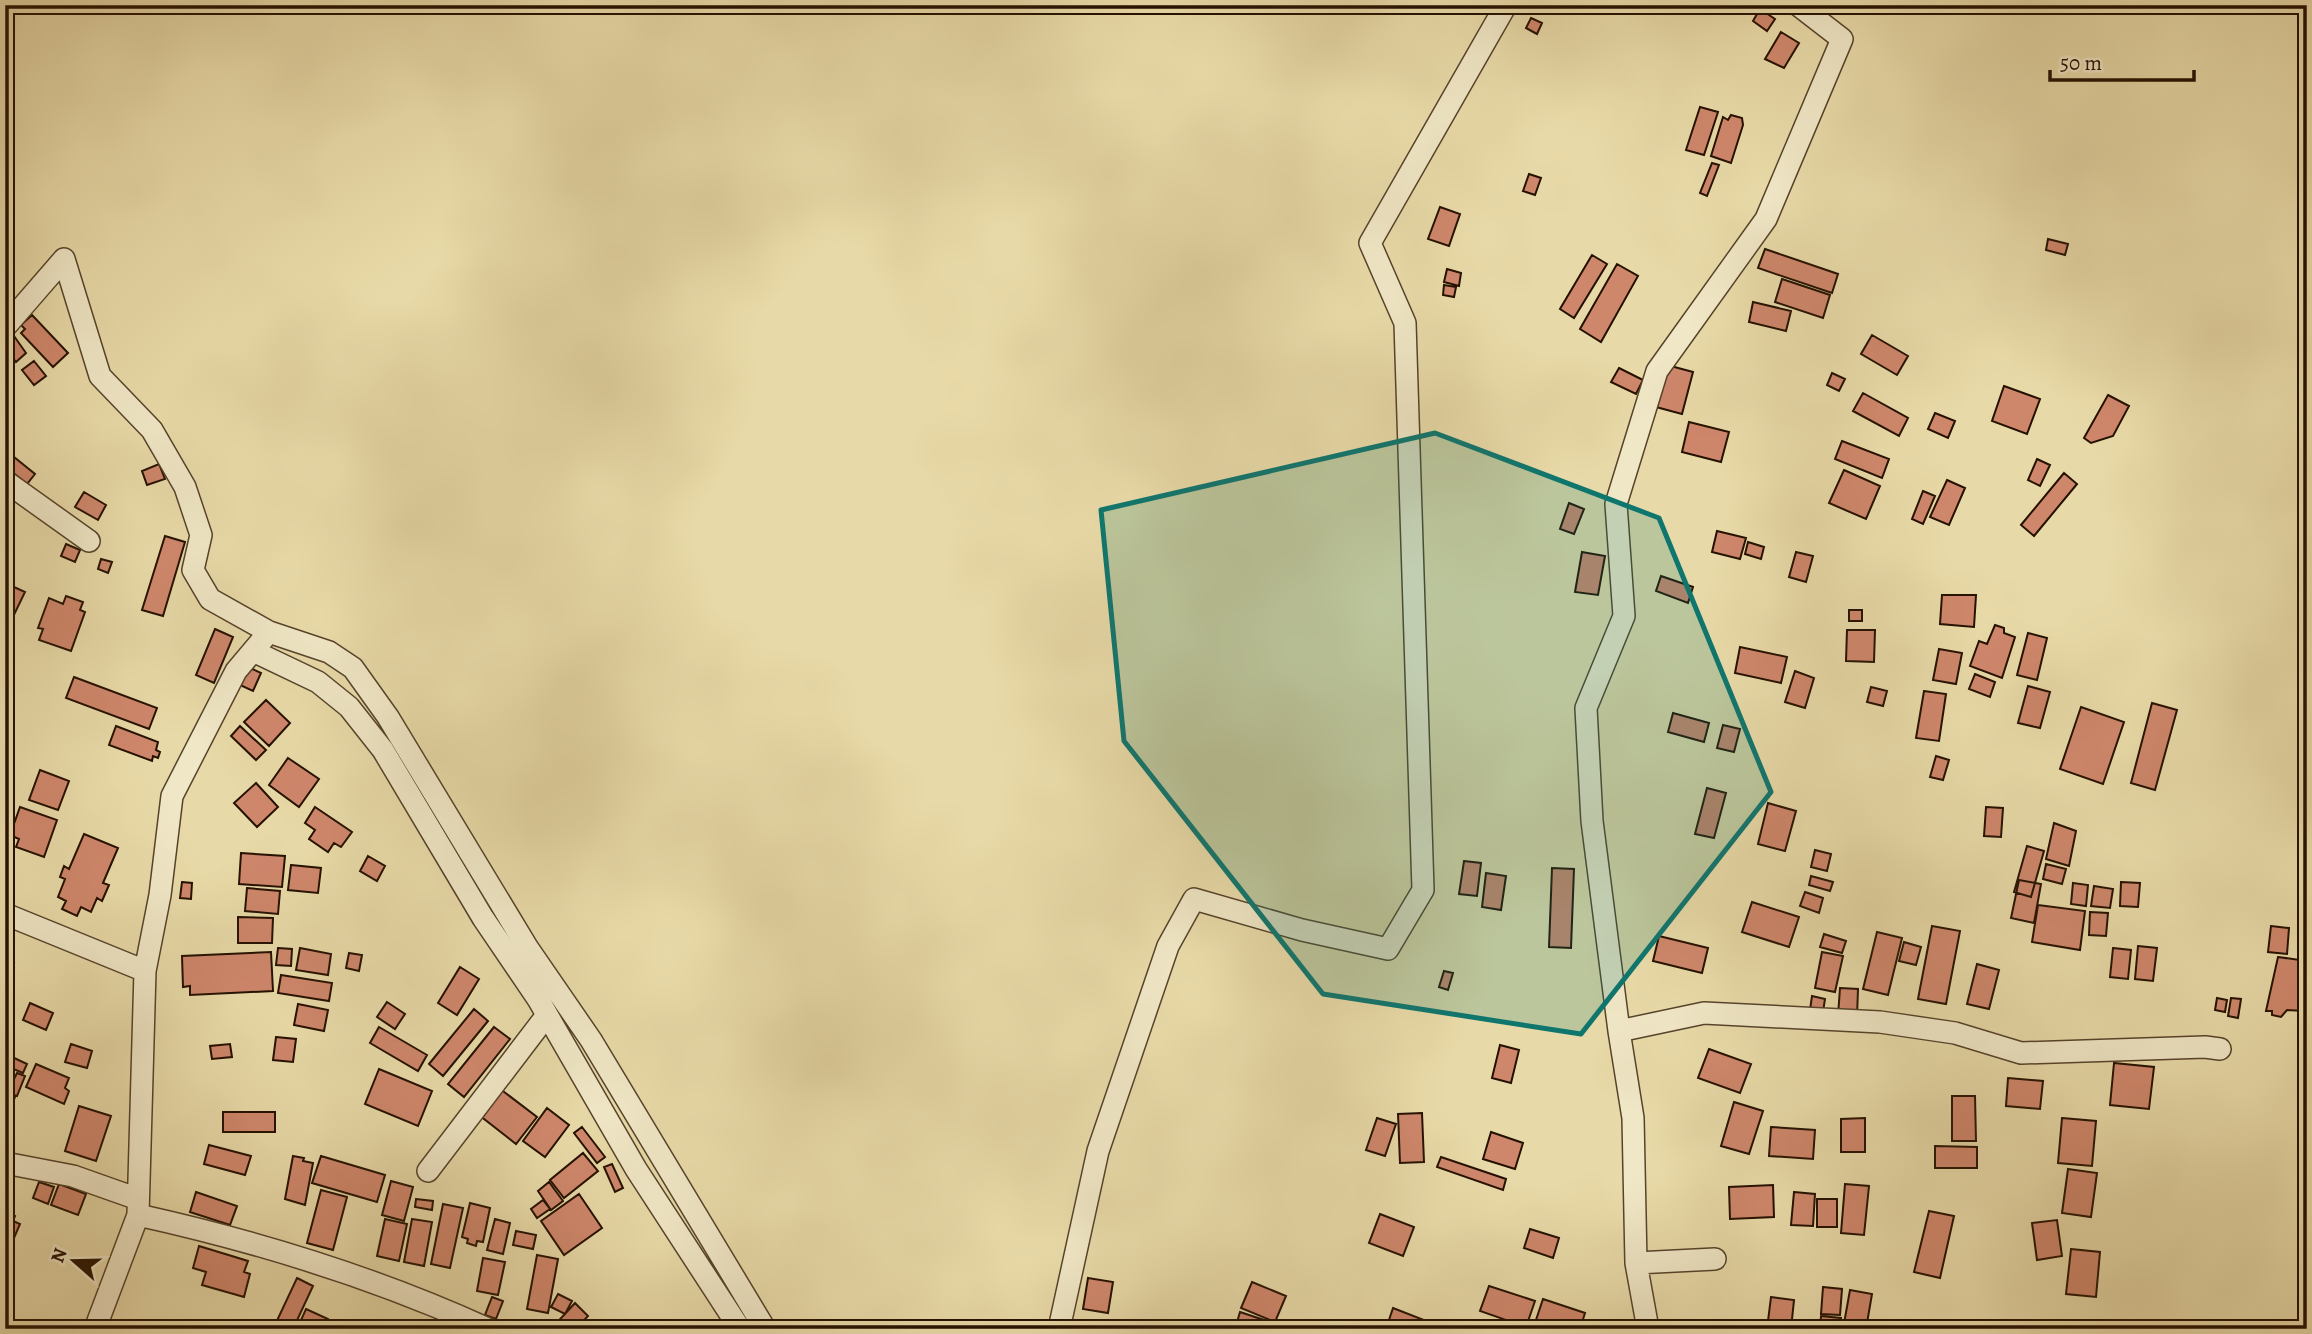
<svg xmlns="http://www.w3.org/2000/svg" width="2312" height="1334" font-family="Alegreya,serif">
<rect width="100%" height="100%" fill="#e8daa8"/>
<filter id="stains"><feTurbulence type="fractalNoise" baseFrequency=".00286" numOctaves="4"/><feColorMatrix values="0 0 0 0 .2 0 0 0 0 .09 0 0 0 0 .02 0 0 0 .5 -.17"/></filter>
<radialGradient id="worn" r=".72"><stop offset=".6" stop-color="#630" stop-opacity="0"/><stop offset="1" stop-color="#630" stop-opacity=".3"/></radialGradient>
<path fill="#cf876c" stroke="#251101" stroke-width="2" d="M5,5H14L10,26L5,25Z
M1760,9L1775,19L1767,31L1753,21Z
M1531,18L1542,23L1537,34L1526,28Z
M1781,32L1799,43L1784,68L1765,59Z
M1700,107L1718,112L1704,155L1686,150Z
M1731,115L1742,118L1743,125L1731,163L1711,156L1723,117L1728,120Z
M1712,163L1719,165L1707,196L1700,193Z
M1529,174L1541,178L1535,195L1523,191Z
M1440,207L1460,214L1449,246L1428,239Z
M2048,239L2068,244L2065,255L2046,250Z
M1765,249L1838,274L1832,293L1758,268Z
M1592,255L1607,264L1574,318L1560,309Z
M1617,264L1638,276L1601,342L1580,329Z
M1447,269L1461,273L1459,286L1444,282Z
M1782,279L1830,295L1823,318L1775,302Z
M1444,285L1456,287L1454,297L1443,295Z
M1753,302L1791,311L1786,331L1749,322Z
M32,315L68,353L53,367L21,333L25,329L21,325Z
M1872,335L1908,356L1897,375L1861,354Z
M14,336L26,353L16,362L5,348V343Z
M34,361L46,376L34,385L22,370Z
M1667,365L1693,372L1682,414L1656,407Z
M1619,368L1643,380L1636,394L1611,382Z
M1832,373L1845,379L1839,391L1827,385Z
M2004,386L2040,399L2027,434L1992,421Z
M1863,393L1908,418L1899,436L1853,411Z
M2108,395L2129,406L2113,436L2091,443L2084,438Z
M1935,413L1955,421L1948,438L1928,429Z
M1689,422L1729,432L1721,462L1682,452Z
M1842,441L1889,459L1882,478L1835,459Z
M14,457L35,474L27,484L6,467Z
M2037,459L2050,465L2040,486L2028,480Z
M159,464L165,479L147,485L142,471Z
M1844,470L1880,486L1866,519L1829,503Z
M2064,473L2077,484L2034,536L2021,525Z
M1947,480L1965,488L1949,525L1930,517Z
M1923,491L1935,496L1923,524L1912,519Z
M84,492L106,505L98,520L75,507Z
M1569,503L1584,509L1574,534L1560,529Z
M1717,531L1746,538L1740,559L1712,552Z
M165,536L185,542L163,616L142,610Z
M1748,542L1764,547L1761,559L1745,554Z
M66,544L80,550L75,562L61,556Z
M1582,552L1605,556L1598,595L1575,592Z
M1796,552L1813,556L1806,582L1789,577Z
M101,559L112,562L108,573L98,569Z
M1661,576L1693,587L1688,603L1656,591Z
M14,587L25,592L11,621L5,619V605Z
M1942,595H1976L1974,627L1940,624Z
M66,596L83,602L80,610L85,612L71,651L39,640L43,629L38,628L49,598L63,604Z
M1849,610H1862V621H1849Z
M1995,625L2004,628V633L2015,637L2002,678L1970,666L1979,641L1987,644Z
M215,629L233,637L214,683L196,675Z
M1847,630H1875L1874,662L1846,661Z
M2028,633L2047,638L2037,680L2017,675Z
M1740,647L1787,657L1781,683L1735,673Z
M1939,649L1962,653L1956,684L1933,680Z
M248,667L261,673L253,691L240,685Z
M1795,671L1814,678L1805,708L1785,702Z
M1975,674L1995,682L1990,697L1969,689Z
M74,677L157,708L149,729L66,698Z
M2028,686L2050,692L2040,728L2018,723Z
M1871,687L1887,691L1883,706L1867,702Z
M1924,691L1946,694L1939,741L1916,738Z
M266,700L290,723L269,746L244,722Z
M2152,703L2177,710L2155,790L2131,783Z
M2081,707L2124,722L2103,784L2060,769Z
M1673,713L1709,723L1704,742L1668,732Z
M1723,725L1740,729L1734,752L1717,748Z
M116,726L158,742L156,750L160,752L158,758L153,756L152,761L109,745Z
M240,726L266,750L256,760L231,736Z
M1936,756L1949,760L1943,780L1930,777Z
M288,758L319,779L299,807L269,785Z
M40,770L69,781L58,810L29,800Z
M256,783L278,807L257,827L234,803Z
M1707,788L1726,793L1714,838L1695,834Z
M1768,803L1796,811L1785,851L1758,844Z
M20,807L57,820L44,857L16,847L19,839L10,835Z
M315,807L352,832L341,847L334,843L328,852L309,839L315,830L305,823Z
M1986,807L2003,808L2001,837L1984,836Z
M2054,823L2076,831L2069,866L2046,859Z
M84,834L118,848L103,883L109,885L102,901L97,898L91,912L81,907L77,916L62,909L66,901L58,897L65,879L60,877L64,866L69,869Z
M2027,846L2044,851L2031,897L2014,892Z
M1815,850L1831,854L1827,871L1811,867Z
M241,853L285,856L282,887L239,884Z
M368,856L385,866L377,881L360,871Z
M1464,861L1481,863L1477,896L1459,894Z
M2046,864L2066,869L2062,884L2043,879Z
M291,865L321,868L318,893L288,890Z
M1552,868L1574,869L1571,948L1549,947Z
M1486,873L1506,876L1501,910L1482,907Z
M1811,876L1833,882L1830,891L1809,885Z
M2019,880L2041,884L2034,923L2011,918Z
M182,882L192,883L191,899L180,898Z
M2121,882L2140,883L2138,907L2120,906Z
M2073,883L2088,885L2086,906L2071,904Z
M2094,886L2113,889L2110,908L2091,906Z
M247,888L280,891L278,914L245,911Z
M1805,892L1823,898L1819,913L1800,906Z
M1752,902L1799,917L1789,947L1742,932Z
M2038,905L2085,911L2080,950L2032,942Z
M2090,912L2108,913L2106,936L2089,935Z
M238,917L273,918L272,943H238Z
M1932,926L1960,931L1946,1004L1918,999Z
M2271,926L2289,928L2287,954L2268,952Z
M1877,932L1902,938L1888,995L1863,989Z
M1824,934L1846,941L1842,953L1820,947Z
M1659,936L1708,948L1702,973L1653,961Z
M1904,942L1921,947L1916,965L1899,961Z
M2138,946L2157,948L2153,981L2135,979Z
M278,948L292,949L291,966L276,965Z
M300,948L331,954L328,975L296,970Z
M2113,948L2131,950L2128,979L2110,977Z
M271,952L273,991L190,995V986L183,987L182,956Z
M1822,952L1843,956L1835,992L1815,988Z
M349,953L362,955L359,971L346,968Z
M2278,957L2307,961V993L2304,1011L2287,1010L2281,1017L2272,1015V1011H2266Z
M5,959L14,963L5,984Z
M1977,964L1999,970L1989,1009L1967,1004Z
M460,967L479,979L457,1015L438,1003Z
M1444,971L1453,973L1448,990L1439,987Z
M281,975L332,983L329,1001L278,993Z
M1840,988L1858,989L1857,1017L1838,1016Z
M1812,996L1825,999L1823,1012L1810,1010Z
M2217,998L2227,1000L2225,1012L2215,1010Z
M2231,998L2241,999L2238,1018L2228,1016Z
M387,1002L405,1014L395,1029L377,1017Z
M30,1003L53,1013L46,1030L23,1020Z
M298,1004L328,1010L324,1031L294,1025Z
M474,1009L488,1021L443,1076L429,1064Z
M379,1027L427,1055L418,1071L370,1043Z
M494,1027L510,1039L464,1097L448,1084Z
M276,1037L296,1039L293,1062L273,1060Z
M71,1044L92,1051L87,1068L65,1062Z
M230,1044L232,1057L212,1059L210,1046Z
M1500,1045L1519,1050L1511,1083L1492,1078Z
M1709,1049L1751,1064L1740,1093L1698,1078Z
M10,1056L27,1064L23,1073L6,1066Z
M2114,1063L2154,1067L2149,1109L2110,1105Z
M36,1064L69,1078L65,1088L69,1091L64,1104L26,1087Z
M379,1069L432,1091L418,1126L365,1104Z
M17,1073L25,1076L17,1096L7,1093Z
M2008,1078L2043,1081L2040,1109L2006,1106Z
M499,1088L537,1117L516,1144L479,1115Z
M5,1092L15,1097L9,1111L5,1110Z
M1952,1096H1975L1976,1141H1952Z
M1734,1102L1763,1111L1749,1154L1721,1146Z
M79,1106L111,1116L96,1161L65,1151Z
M547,1108L569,1125L545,1157L523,1141Z
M223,1112H275V1132H223Z
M1422,1113L1424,1162L1400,1163L1398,1114Z
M1377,1118L1396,1124L1385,1156L1366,1150Z
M1865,1118V1152H1841V1119Z
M2062,1118L2096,1121L2092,1166L2058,1163Z
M582,1127L605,1157L597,1163L574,1133Z
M1771,1127L1815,1130L1813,1159L1769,1156Z
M1491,1132L1523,1143L1515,1169L1483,1159Z
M209,1145L251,1156L245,1175L204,1164Z
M1935,1146L1977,1147V1168H1935Z
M583,1153L598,1171L564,1198L550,1180Z
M293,1156L304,1158L303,1161L313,1163L305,1205L285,1199Z
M321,1156L385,1175L377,1202L312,1183Z
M1441,1157L1506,1179L1503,1190L1437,1167Z
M612,1164L623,1188L615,1192L604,1167Z
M2068,1169L2097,1173L2091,1217L2062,1213Z
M391,1181L413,1187L404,1221L382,1215Z
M39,1182L54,1187L48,1204L33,1198Z
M549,1182L563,1201L551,1210L538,1191Z
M59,1184L86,1194L78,1215L51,1205Z
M1845,1184L1869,1186L1864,1235L1841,1233Z
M1773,1185L1774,1217L1730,1219L1729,1187Z
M321,1190L347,1197L333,1250L307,1243Z
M196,1192L237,1206L230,1225L190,1212Z
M1794,1192L1815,1194L1813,1226L1791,1225Z
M579,1194L602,1228L564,1255L541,1221Z
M416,1199L433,1201L432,1210L415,1207Z
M1817,1199H1837V1227H1817Z
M543,1200L550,1209L537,1218L531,1209Z
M470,1203L490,1208L483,1242L477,1241L476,1246L467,1243L468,1239L462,1237Z
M443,1204L463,1208L450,1268L431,1264Z
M1929,1211L1954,1216L1940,1278L1914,1272Z
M6,1212L15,1216L13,1221L20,1224L8,1252L5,1251Z
M1380,1214L1414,1227L1403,1256L1369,1243Z
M385,1219L407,1224L399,1261L377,1256Z
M412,1219L432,1222L424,1266L404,1262Z
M495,1219L510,1223L503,1254L487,1250Z
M2057,1220L2062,1256L2037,1260L2032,1223Z
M1530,1229L1559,1238L1553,1258L1524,1248Z
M516,1231L536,1235L533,1249L513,1245Z
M199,1246L248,1261L244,1272L250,1274L244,1297L202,1285L206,1272L193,1268Z
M2071,1249L2100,1252L2096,1297L2066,1294Z
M537,1255L558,1259L548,1313L527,1309Z
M483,1258L505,1262L498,1295L477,1291Z
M297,1278L313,1286L293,1329H273Z
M1088,1278L1113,1282L1108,1313L1083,1309Z
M1252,1282L1286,1296L1275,1322L1241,1308Z
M1489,1286L1535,1301L1526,1327L1480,1311Z
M1823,1287L1842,1289L1840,1315L1821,1314Z
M1850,1290L1872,1294L1866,1329H1843Z
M558,1294L572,1301L565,1314L551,1307Z
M492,1297L503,1301L496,1319L485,1315Z
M1771,1297L1794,1300L1791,1329H1767Z
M1543,1299L1585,1313L1580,1329H1533Z
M575,1303L588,1316L576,1329H551Z
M1393,1308L1429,1322L1426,1329H1386Z
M306,1309L328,1319L324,1329H297Z
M1240,1312L1264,1320L1261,1329H1235Z
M1821,1316L1841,1318L1840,1329H1820Z"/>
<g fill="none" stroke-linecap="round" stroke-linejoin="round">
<defs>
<path id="street" d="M64,259L100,376L152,430L185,487L201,535L193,570L210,599L269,632
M5,327L64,259
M5,481L89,541
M253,651L318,682L349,707L383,750L483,918L538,999L636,1169L740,1329
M5,914L145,971L160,895L172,796L236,671L269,632L329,652L353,668L388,717L527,947L591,1040L765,1329
M145,971L138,1215C260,1242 374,1277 488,1329
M1619,1031L1704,1013L1880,1022L1955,1033L2021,1053L2205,1047L2220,1049
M5,1163L73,1176L138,1199
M428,1171L547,1015
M1636,1263L1715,1259
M95,1329L138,1215
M1059,1329L1098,1151L1168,946L1194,899L1302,930L1388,949L1423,890L1405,323L1370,243L1506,5
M1648,1329L1636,1263L1633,1118L1619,1031L1592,821L1586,708L1624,616L1616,504L1657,371L1766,219L1842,39L1798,5"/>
</defs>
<use href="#street" stroke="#56432b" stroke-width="24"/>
<use href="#street" stroke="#f0e7c6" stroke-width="21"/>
</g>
<path fill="#0f766e" fill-opacity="0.2" stroke="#0f766e" stroke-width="5" stroke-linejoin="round" d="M1435,433L1659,518L1771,792L1581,1034L1323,994L1124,741L1101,510Z"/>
<rect width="2312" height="1334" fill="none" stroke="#e8daa8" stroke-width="28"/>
<rect x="7" y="7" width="2298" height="1320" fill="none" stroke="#251101" stroke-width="3.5"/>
<rect x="14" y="14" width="2284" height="1306" fill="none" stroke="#251101" stroke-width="2"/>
<g transform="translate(74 1261) rotate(290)" stroke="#f0e7c6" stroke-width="5" paint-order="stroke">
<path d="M0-5L12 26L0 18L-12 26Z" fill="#251101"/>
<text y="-10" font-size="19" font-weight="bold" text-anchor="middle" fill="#251101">N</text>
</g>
<path d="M2050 70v10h144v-10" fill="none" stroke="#251101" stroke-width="3.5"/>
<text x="2060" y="70" font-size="21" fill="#251101" stroke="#f0e7c6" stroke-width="5" paint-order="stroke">50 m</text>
<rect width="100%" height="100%" filter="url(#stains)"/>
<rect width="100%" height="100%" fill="url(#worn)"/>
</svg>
